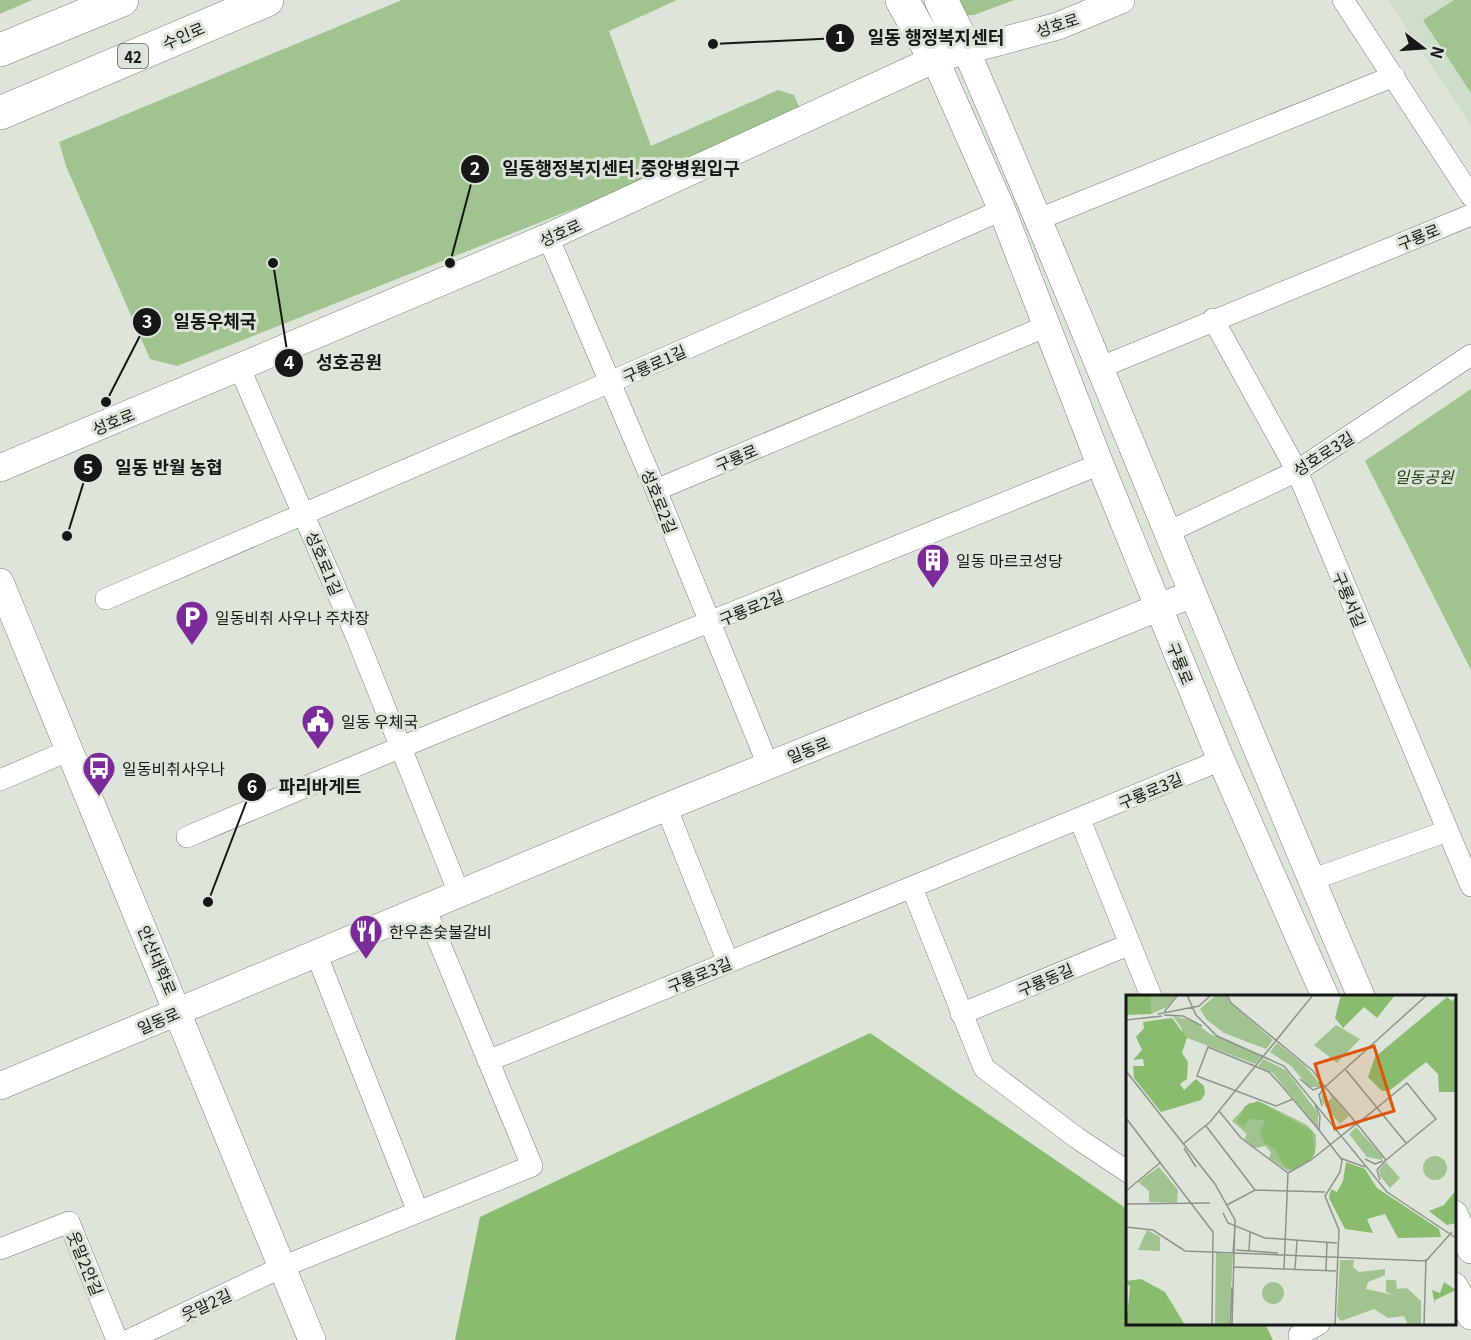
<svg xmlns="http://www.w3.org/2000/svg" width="1471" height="1340" font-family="Georgia,'Noto Sans KR',serif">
<rect width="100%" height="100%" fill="#dde5da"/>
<path fill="#d1ddcb" d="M1388,0H1471V126Z"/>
<path fill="#a1c38f" d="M0,0H32L0,14Z
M402,0H677L609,31L651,146L778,90L794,95L804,118L177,366L150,359L66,166L59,142Z
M945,0H1014L974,15L952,16Z
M1454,0H1471V93L1423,20Z
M1471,389V670L1365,461Z"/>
<path fill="#8abb6f" d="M870,1033L1127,1209L1128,1324H1265L1273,1340H455L480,1217Z"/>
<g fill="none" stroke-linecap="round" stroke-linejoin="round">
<defs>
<path id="minor" d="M1343,0L1471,196
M1039,219L1394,76
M548,237L656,490L768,765
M1213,319L1297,471L1471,886
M1099,368L1471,215
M240,369L355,633L459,893
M656,490L1047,326
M1166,533L1297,471L1471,355
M106,599L610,382L1002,210
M0,780L70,750
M666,807L728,962
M1080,820L1151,996
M187,837C489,708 796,588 1100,464
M1311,880L1447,831
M912,888L984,1068L1077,1138L1128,1172
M316,953L418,1212
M961,1014L1128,945
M488,1061L1221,760
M0,1249L69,1222L117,1340
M1299,1335L1319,1324
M129,1340L282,1267L532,1166L425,908"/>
<path id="tertiary" d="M966,50C1102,364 1226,682 1361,996
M935,59L1002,210L1100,464L1221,760L1325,996
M0,468L548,237L935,59L1058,26L1121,0
M0,582L312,1340
M0,1086L666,807L1192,594
M1454,1214L1471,1250
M1454,1286L1471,1316"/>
<path id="trunk" d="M902,0L935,59
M941,0L966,50
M0,50L122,0
M0,113L267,0"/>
</defs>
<use href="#minor" stroke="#777e74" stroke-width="22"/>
<use href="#tertiary" stroke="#777e74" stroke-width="28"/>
<use href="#trunk" stroke="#777e74" stroke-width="34"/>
<use href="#minor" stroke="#fff" stroke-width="21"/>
<use href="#tertiary" stroke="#fff" stroke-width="27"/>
<use href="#trunk" stroke="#fff" stroke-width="33"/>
</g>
<defs>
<symbol id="building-pin" viewBox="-11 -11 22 30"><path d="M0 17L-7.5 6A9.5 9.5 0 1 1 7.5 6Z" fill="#7c2a9a" stroke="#dde5da"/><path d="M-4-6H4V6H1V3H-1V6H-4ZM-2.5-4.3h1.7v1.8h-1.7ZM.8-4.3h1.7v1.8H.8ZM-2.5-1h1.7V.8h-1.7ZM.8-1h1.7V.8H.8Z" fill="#fff"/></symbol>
<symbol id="parking-pin" viewBox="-11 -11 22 30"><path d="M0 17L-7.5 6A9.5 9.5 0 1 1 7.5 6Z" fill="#7c2a9a" stroke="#dde5da"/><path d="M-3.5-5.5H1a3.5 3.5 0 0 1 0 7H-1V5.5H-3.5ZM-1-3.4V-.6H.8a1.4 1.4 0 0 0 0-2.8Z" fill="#fff"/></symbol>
<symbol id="civic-pin" viewBox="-11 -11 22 30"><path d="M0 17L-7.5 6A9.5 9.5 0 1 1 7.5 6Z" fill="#7c2a9a" stroke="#dde5da"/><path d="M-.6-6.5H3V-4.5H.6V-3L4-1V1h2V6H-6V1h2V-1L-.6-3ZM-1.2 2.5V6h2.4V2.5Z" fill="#fff"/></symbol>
<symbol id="bus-pin" viewBox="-11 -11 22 30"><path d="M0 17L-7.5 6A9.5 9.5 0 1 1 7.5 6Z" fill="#7c2a9a" stroke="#dde5da"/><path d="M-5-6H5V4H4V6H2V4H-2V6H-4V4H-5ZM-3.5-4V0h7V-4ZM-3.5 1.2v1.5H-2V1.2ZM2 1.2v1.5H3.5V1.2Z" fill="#fff"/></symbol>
<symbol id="restaurant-pin" viewBox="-11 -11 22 30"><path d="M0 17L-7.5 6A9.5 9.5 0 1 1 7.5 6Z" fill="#7c2a9a" stroke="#dde5da"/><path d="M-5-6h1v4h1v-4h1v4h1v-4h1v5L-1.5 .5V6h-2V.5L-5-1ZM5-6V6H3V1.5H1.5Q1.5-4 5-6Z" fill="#fff"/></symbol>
</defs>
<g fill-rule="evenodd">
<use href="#building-pin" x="914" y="541" width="38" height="52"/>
<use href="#parking-pin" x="173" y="598" width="38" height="52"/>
<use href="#civic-pin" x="299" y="702" width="38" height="52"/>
<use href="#bus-pin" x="80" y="749" width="38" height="52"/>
<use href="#restaurant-pin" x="347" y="912" width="38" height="52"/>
</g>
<g text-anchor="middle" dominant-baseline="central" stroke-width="6" stroke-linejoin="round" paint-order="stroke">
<rect fill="#dde5da" stroke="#51564f" stroke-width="1.5" x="118" y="44" width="30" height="24" rx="4.5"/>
<g font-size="15" font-weight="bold" fill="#151814">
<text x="133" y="56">42</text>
</g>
<g font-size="16" fill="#151814" stroke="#dde5da">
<text transform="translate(1057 24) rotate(-18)">성호로</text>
<text transform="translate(183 35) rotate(-23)">수인로</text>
<text transform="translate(560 232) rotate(-24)">성호로</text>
<text transform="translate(1418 236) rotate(-22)">구룡로</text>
<text transform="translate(654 363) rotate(-24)">구룡로1길</text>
<text transform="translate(113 421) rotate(-22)">성호로</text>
<text transform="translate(1323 453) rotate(-32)">성호로3길</text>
<text transform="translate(736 457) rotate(-23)">구룡로</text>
<text transform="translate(660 501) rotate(68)">성호로2길</text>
<text transform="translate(325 563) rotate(67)">성호로1길</text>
<text transform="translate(1350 599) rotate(67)">구룡서길</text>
<text transform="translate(751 607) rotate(-22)">구룡로2길</text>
<text transform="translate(1181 663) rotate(68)">구룡로</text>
<text transform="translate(808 749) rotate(-22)">일동로</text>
<text transform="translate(1150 790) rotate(-23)">구룡로3길</text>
<text transform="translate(158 960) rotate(67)">안산대학로</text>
<text transform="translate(699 974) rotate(-22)">구룡로3길</text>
<text transform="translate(1045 979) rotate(-23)">구룡동길</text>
<text transform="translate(158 1020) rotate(-23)">일동로</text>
<text transform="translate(86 1263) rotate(68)">웃말2안길</text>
<text transform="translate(206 1304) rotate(-25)">웃말2길</text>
</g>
<g font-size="16" font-style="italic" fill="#1e3d06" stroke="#dde5da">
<text x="1424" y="476">일동공원</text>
</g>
<g font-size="16" fill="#151814" stroke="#dde5da" text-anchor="start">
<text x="956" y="560">일동 마르코성당</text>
<text x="215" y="617">일동비취 사우나 주차장</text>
<text x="341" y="721">일동 우체국</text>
<text x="122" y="768">일동비취사우나</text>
<text x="389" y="931">한우촌숯불갈비</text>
</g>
</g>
<g transform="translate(1126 995)">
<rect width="330" height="330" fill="#dde5da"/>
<path d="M25,0H51L41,12L25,19ZM90,0H101L103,7L147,45L140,54L98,38L81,25L74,14ZM47,21L67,26L84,39L137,61L129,69L56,41V34ZM210,30L234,44L211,68L188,50ZM151,48L180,72L197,92H183L165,71L144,57ZM137,64L160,75L192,118V133L147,78L132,71ZM203,97L223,121L214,129L196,107L195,98L202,106L206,103ZM123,108H137L181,130L190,140V153L185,165L162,176L143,163L145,158L140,151L129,153L118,144L121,139L106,126ZM230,132L257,162L256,165L241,162L223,139ZM297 173a12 12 0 1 1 24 0a12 12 0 1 1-24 0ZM260,167L274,183L264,193L254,181L253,175ZM33,172L52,195L51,208L23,207V196L12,187ZM21,235L34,242V256L12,255ZM90,258L107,259L103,330H89ZM214,265H228L227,272L233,277L259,274V280L242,287L240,294L267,300L260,297V285H270L271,294L281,293L295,306V330H282L278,321L262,323L248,314L215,326L211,321ZM136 298a11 11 0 1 1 22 0a11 11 0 1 1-22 0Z" fill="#a1c38f"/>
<path d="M0,0H25V19L0,20ZM215,0H269L251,23L238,12L217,33L209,23ZM321,2L326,6L330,3V97H313L312,79L300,67L263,96H256L242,82L249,62ZM46,23L61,43L56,58L62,67L61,84L54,89L58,95L70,84L78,91L79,99L75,105L35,117L8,83L7,71H18L17,64L7,65L16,55L10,42L18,33L17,27ZM132,106L186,136L189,158L185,165L166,175L158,171L149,154L139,148L134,139L139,125L123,124L118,132L111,127L119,111ZM220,167L239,174L251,193L313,234L315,242L272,243L259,219L241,224L247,238L219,234L203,203L205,194L211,197L217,186ZM330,195V228L321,230L303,216L318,210ZM15,284L39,297L59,330H0L4,292L0,286ZM318,287L330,295L309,305V309L306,295L314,298Z" fill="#8abb6f"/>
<path fill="none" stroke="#8d938b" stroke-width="1.5" d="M61,0L70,20L91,41L158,71L261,197L330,243M101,0L105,8L187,76L199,92L222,118L231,129L260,165L310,124L281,88L231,129L229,130L185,165L162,178L158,274M38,17L52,0M32,19L73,11L85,0M38,20L57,21L76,31M0,25L36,21M220,75L280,148M0,76L89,189L109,225L106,330M174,84L187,95L198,91M199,92L301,0M167,104L150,111L71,81L82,52L143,77L156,91L193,135L216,165L214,177L199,201L213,235L209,330M189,110L194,121L193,135M196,111L193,100L198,93M93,116L115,143L162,178M0,123L87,237L86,330M80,131L129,195M57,149L84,127L187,0M58,153L70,172M214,163L239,172M239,164L249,169L257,166M254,185L251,175L260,165M0,196L35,167M0,209L84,208M101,210L129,195L199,197M97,218L102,228L139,243L211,248M0,232L27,235L59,256L300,266L326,237M110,255L152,258M123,256L124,238M107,258L109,232M108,272L210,276M169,274L171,246M200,275L201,247M104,330L106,292M298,330L300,264"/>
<path fill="#dd560c" fill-opacity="0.15" stroke="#dd560c" stroke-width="3" d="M248,51L268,116L209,134L189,69Z"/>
<rect width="330" height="330" fill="none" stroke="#151814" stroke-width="3"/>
</g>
<path fill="none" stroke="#151814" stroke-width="2" d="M713 44L840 38M450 263L475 169M106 402L147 322M273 263L289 363M67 536L88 468M208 902L252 787"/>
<g fill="#151814" stroke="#dde5da" stroke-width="2">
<circle cx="713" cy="44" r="6"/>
<circle cx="450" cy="263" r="6"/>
<circle cx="106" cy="402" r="6"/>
<circle cx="273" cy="263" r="6"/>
<circle cx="67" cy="536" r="6"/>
<circle cx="208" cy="902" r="6"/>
<circle cx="840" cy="38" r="15"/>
<circle cx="475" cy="169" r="15"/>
<circle cx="147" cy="322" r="15"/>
<circle cx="289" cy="363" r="15"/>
<circle cx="88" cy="468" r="15"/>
<circle cx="252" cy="787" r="15"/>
</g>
<g font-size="18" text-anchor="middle" font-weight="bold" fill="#fff">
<text x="840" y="44">1</text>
<text x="475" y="175">2</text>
<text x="147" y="328">3</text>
<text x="289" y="369">4</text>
<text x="88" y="474">5</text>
<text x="252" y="793">6</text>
</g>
<g font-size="18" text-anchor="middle" font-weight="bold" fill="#151814" stroke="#dde5da" stroke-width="6" stroke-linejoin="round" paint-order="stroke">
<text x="936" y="44">일동 행정복지센터</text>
<text x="621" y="175">일동행정복지센터.중앙병원입구</text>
<text x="215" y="328">일동우체국</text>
<text x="349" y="369">성호공원</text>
<text x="169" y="474">일동 반월 농협</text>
<text x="320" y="793">파리바게트</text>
</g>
<g transform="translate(1423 48) rotate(107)" stroke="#dde5da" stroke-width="4.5" paint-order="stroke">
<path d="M0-4.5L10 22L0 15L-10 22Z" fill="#151814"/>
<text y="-9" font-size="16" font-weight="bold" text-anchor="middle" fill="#151814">N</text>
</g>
</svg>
